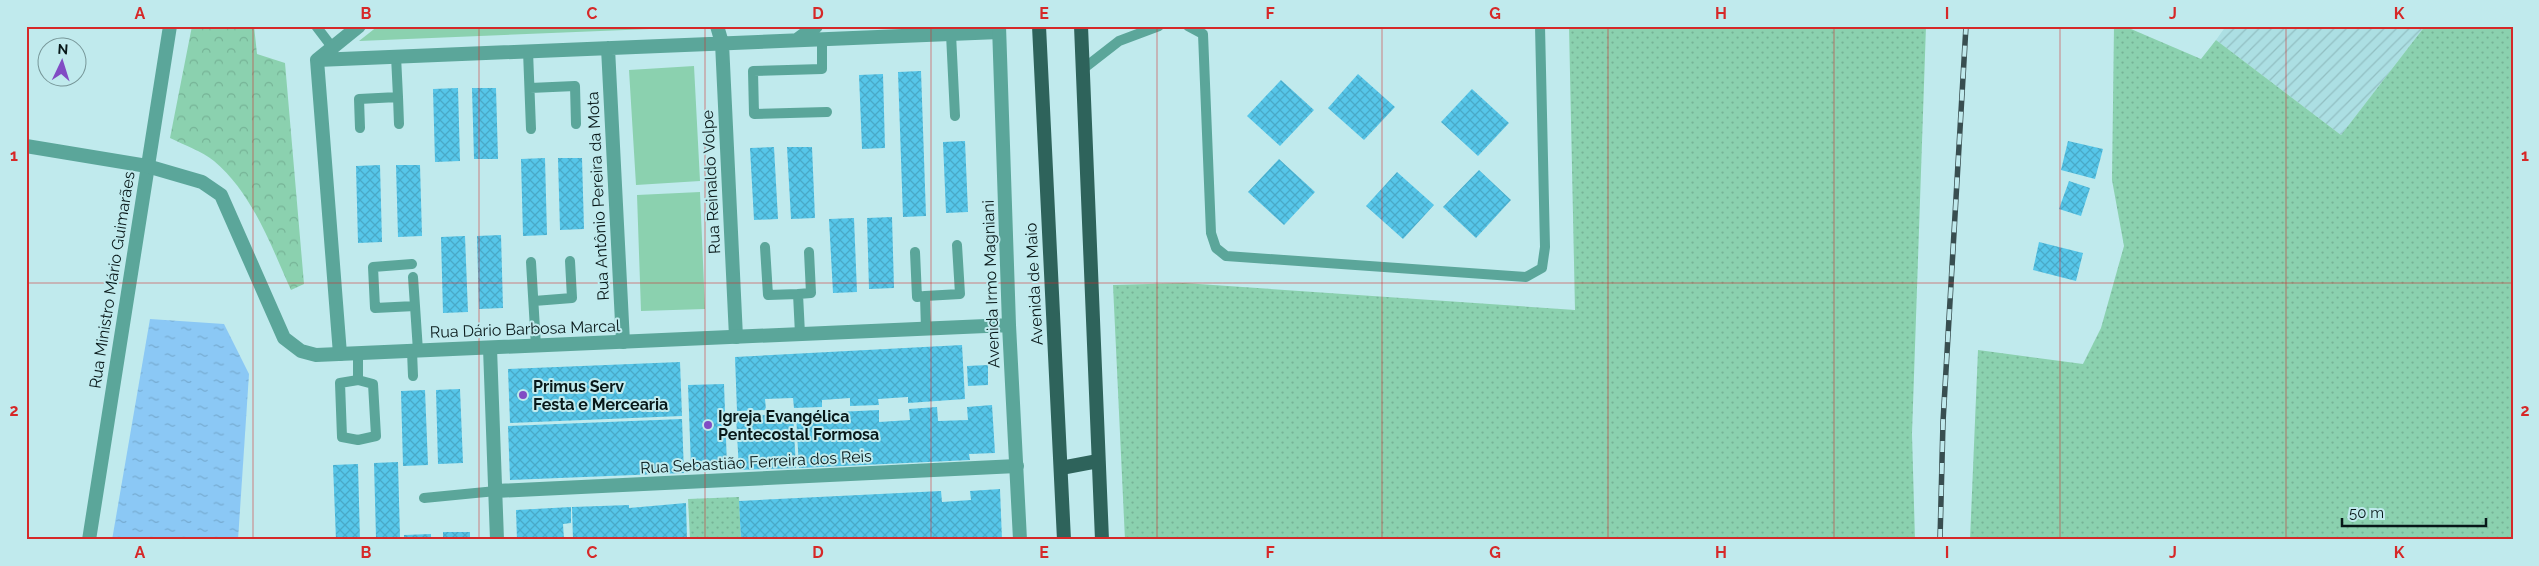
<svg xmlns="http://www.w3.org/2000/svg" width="2539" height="566" font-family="Raleway,sans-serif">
<defs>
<pattern id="industrial-furrows" width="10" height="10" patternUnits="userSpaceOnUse" patternTransform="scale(1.25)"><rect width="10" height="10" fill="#acdfe3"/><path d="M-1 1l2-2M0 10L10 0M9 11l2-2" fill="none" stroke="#92bfc2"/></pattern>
<pattern id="grass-dots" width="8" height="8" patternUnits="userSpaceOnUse" patternTransform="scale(1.25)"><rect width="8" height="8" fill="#8bd1af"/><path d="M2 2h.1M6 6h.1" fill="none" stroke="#76b396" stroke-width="1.8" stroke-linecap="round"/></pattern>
<pattern id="forest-crowns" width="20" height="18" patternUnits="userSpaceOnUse" patternTransform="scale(1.25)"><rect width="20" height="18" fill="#8bd1af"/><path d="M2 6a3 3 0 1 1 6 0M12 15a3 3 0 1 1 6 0" fill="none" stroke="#76b396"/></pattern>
<pattern id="water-ripples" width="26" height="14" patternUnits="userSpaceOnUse" patternTransform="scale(1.25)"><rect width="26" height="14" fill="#8bc8f5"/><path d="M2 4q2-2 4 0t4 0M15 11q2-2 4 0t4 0" fill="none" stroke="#76abd1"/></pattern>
<pattern id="building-cross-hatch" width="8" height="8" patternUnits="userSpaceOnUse" patternTransform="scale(1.25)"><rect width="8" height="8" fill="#56c6e9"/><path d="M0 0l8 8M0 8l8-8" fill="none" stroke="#49a9c7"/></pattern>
</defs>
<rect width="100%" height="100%" fill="#c0eaed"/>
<path fill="url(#industrial-furrows)" d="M2226,26H2425L2341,135L2216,40Z"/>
<path fill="url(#grass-dots)" d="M1569,26H1926L1912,434L1915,540H1125L1113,285L1184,283L1575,310Z
M2114,26H2124L2201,59L2216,40L2341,135L2425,26H2513V540H1970L1978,350L2083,364L2101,328L2124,246L2112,180Z
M739,497L741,540H690L688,499Z"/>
<path fill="url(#forest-crowns)" d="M192,26H254L257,54L285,63L304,284L291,290C271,246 253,194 214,161C202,151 184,145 170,138Z"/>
<path fill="#8bd1af" d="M378,26H699V27L359,41Z
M694,66L700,181L636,185L629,70Z
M700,192L705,309L641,311L637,195Z"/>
<path fill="url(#water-ripples)" d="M150,319L224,324L249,374L238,540H112Z"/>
<path fill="url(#building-cross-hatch)" d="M921,71L926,216L903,217L898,72Z
M883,74L885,148L862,149L859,75Z
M1358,74L1395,107L1364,140L1328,108Z
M1281,80L1314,110L1280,146L1247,116Z
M458,88L460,161L435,162L433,89Z
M472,88H496L498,159H474Z
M1472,89L1509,123L1478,156L1441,122Z
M965,141L968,212L946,213L943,142Z
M2068,141L2103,149L2095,179L2061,170Z
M774,147L778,219L754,220L750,148Z
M787,147H812L815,218L791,219Z
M545,158L547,235L523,236L521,159Z
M558,158H582L584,229L560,230Z
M1279,159L1315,192L1284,225L1248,192Z
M380,165L382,242L358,243L356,166Z
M396,165H420L422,236L398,237Z
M1479,170L1511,200L1476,238L1443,207Z
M1397,172L1434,205L1403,239L1366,206Z
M2069,181L2090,188L2081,216L2059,209Z
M892,217L894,288L869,289L867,218Z
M854,218L857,292L833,293L829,219Z
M501,235L503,308L479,309L477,236Z
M465,236L468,312L443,313L441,237Z
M2039,242L2083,253L2076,281L2033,270Z
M962,345L965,399L908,403V397L878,399L879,405L850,406V398L822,400V407L794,408L793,398L765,399L766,410L737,411L735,357Z
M680,362L682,416L510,423L508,369Z
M988,365V385L968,386L967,366Z
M724,384L727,466L691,467L688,385Z
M460,389L463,463L438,464L436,390Z
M425,390L428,465L403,466L401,391Z
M992,405L995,453L969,454L970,460L799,468L796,414L879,410V422L910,420L909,409L937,407L938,421L968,420L967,407Z
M793,414L796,468L739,470L736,416Z
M682,419L684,473L510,480L508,426Z
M398,462L400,537L376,538L374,463Z
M358,464L360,540H336L333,465Z
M1000,489L1002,540H741L739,501L941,491L942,502L971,500L970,491Z
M686,503L687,540H573L572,507L629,505V508Z
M571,507V523L563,524L564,540H517L516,510Z
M443,532H470V540H443Z
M431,534V540H404V535Z"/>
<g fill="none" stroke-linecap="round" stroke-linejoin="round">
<path stroke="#5ba69a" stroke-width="10" d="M316,26L332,47
M1188,26L1203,34L1211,233L1216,248L1226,256L1526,277L1542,268L1545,247L1540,26
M951,34L955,116
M822,39V69L753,71L754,114L827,112
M528,51L531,129
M1083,69L1119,41L1159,26
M530,88L575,86L576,124
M398,97L399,124
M360,128L359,99L398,97L396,56
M765,247L768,295L798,294
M915,252L917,297L925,296L926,329
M531,262L536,346
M412,264L373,267L375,308L415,306L418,351
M413,277L415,306
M925,296L960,294L957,245
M534,301L572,298L570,261
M800,334L798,294L811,293L809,252
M412,351L413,376
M358,354V380L340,383L342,437L358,440L376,436L373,384L358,380
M424,498L496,491"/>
<path stroke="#5ba69a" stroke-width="14" d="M717,26L722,43L736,337
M797,40L816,26
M608,48L623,342
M317,60L999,32
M317,60L340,354
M317,60L359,26
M490,348L497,540
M496,491L1017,466
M89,540L170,26"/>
<path stroke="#5ba69a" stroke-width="14" d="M999,26L1009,325L1020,540
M26,146L147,166L202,182L221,195L284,338L301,351L316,355L1009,325"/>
<path stroke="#2e635b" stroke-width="14" d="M1039,26L1064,540
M1081,26L1102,540
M1061,468L1098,461"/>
<defs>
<path id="rail" d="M1940,540L1943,422L1966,26"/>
</defs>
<use href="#rail" stroke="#384e50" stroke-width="5.5"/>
<use href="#rail" stroke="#c0eaed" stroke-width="4" stroke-dasharray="11" stroke-linecap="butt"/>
</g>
<path fill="none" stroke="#d62828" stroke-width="1" stroke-opacity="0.55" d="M253,26V540M479,26V540M705,26V540M931,26V540M1157,26V540M1382,26V540M1608,26V540M1834,26V540M2060,26V540M2286,26V540M26,283H2513"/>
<g fill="#814cc4" stroke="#c0eaed" stroke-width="2">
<circle cx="523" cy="395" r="5"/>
<circle cx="708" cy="425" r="5"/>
</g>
<g text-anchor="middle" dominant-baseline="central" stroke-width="4" stroke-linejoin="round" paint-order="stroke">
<g font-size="16" fill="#081819" stroke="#c0eaed">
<text transform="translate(711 182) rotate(-93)">Rua Reinaldo Volpe</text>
<text transform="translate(598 196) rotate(-93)">Rua Antônio Pereira da Mota</text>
<text transform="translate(112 280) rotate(-81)">Rua Ministro Mário Guimarães</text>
<text transform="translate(991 284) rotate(-92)">Avenida Irmo Magniani</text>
<text transform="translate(1034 284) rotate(-93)">Avenida de Maio</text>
<text transform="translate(525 329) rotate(-2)">Rua Dário Barbosa Marcal</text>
<text transform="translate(756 462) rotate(-3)">Rua Sebastião Ferreira dos Reis</text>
</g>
<g font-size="16" font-weight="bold" fill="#081819" stroke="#c0eaed" text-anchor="start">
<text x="533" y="386">Primus Serv<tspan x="533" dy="18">Festa e Mercearia</tspan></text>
<text x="718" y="416">Igreja Evangélica<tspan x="718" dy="18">Pentecostal Formosa</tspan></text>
</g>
</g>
<rect width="2539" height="566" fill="none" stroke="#c0eaed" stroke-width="55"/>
<g transform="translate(62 62) rotate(4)"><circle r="24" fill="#c0eaed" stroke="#769698"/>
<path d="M0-4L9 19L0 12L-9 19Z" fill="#814cc4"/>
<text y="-8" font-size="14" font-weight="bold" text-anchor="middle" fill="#081819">N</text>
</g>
<path d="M2342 518v8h144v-8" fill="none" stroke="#081819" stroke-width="2.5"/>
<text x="2349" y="518" font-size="15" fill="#081819" stroke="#c0eaed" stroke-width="4" paint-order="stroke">50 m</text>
<rect x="28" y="28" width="2484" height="510" fill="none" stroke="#d62828" stroke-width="2"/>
<g font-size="16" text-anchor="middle" font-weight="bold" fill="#d62828">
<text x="140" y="19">A</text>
<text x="366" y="19">B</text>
<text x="592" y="19">C</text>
<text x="818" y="19">D</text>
<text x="1044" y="19">E</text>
<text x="1270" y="19">F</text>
<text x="1495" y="19">G</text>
<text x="1721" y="19">H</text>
<text x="1947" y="19">I</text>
<text x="2173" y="19">J</text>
<text x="2399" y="19">K</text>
<text x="14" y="161">1</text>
<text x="2525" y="161">1</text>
<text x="14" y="416">2</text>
<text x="2525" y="416">2</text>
<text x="140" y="558">A</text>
<text x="366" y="558">B</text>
<text x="592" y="558">C</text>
<text x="818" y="558">D</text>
<text x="1044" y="558">E</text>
<text x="1270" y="558">F</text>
<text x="1495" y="558">G</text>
<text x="1721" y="558">H</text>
<text x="1947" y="558">I</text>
<text x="2173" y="558">J</text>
<text x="2399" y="558">K</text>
</g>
</svg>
